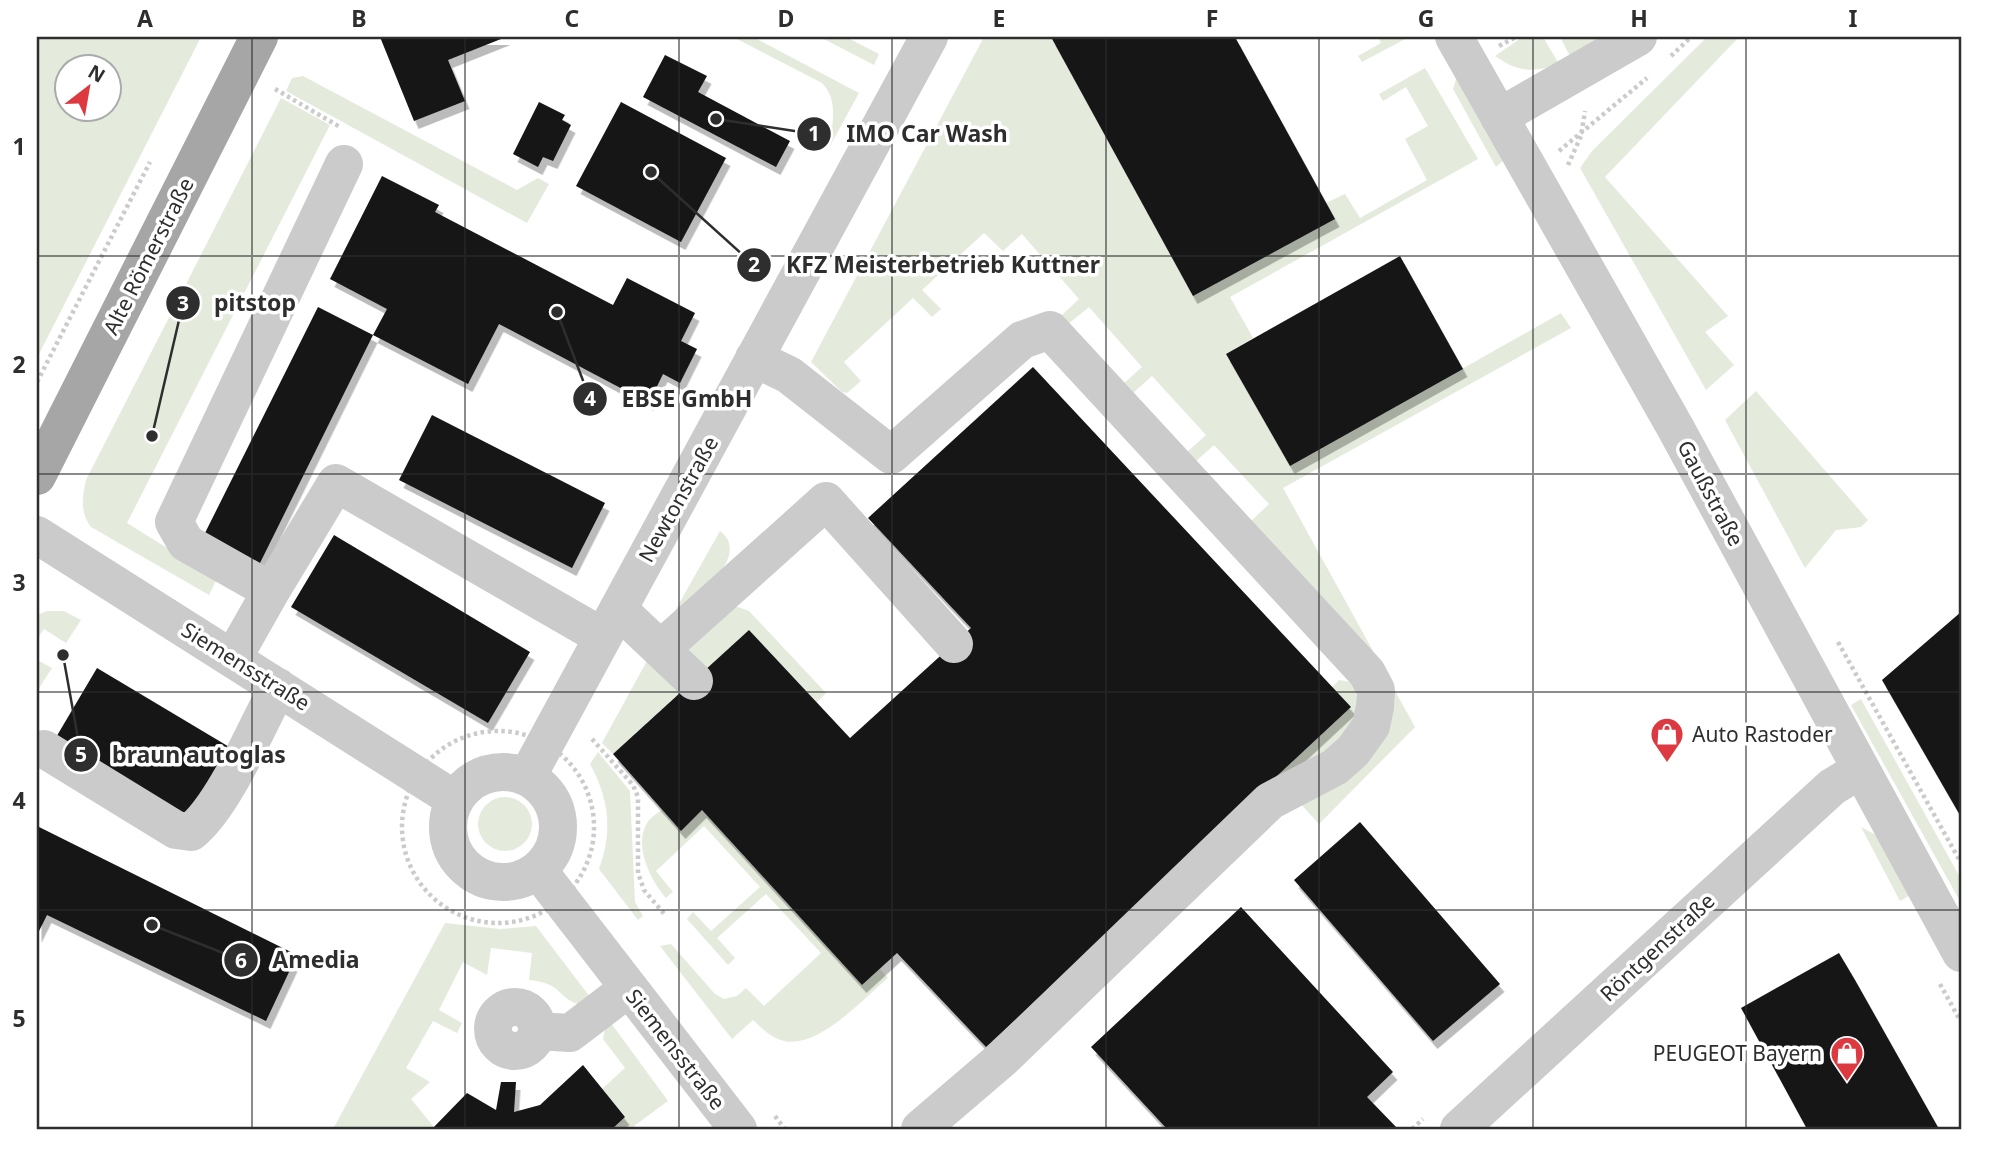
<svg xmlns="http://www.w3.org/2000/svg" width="1998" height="1166" font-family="'Noto Sans',sans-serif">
<defs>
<filter id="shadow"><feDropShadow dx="4.5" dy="8" stdDeviation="0" flood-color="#0004"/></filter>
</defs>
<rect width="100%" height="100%" fill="#fff"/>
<path fill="#e4ebdc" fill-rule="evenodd" d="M37,37H201L37,358ZM66,66H108V108H66Z
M733,37H753L859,93L830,146C832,123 839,101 822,83Z
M820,37H846L879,54L874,65Z
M984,37H1051L1193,296L1334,219L1326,203L1345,194L1360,218L1427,180L1405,139L1428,126L1406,87L1383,101L1379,94L1425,68L1478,159L1230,297L1253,338L1226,354L1290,466L1561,313L1571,328L1283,488L1415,727L1319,824L1298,801L1392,716L1250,522L1269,504L1214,445L1195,462L1187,452L1206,435L1152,376L1133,393L1123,384L1142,367L1089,307L1068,324L1061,316L1079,299L1022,234L1003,251L984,233L922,290L941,309L932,317L913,298L844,362L861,381L847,393L842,392L811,362Z
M1378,37H1409L1362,62L1358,56L1381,43Z
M1543,37L1559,64C1534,73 1517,72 1495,56L1521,38Z
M1560,37H1607L1571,58Z
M1707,37H1739L1605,177L1728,316L1705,332L1734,365L1706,390L1580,168L1592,151Z
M303,76L517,190L538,178L549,184L527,223L286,91L292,78Z
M1456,79L1508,156L1496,167L1453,89Z
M281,98L330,125L127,523L217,579L209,595L91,527C80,512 82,498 86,480Z
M1756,391L1868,520L1861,527L1836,530L1805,568L1725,420Z
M720,531C755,557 686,608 667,625Z
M738,607L749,611L826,693L816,703L749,630L704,671L684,648L727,608Z
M47,611H64L81,620L66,643L44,629L37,639V615Z
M649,657L682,691L613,754L602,743Z
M37,660L52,668L37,691Z
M1339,680L1355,683L1358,712L1341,743L1208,840L1350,708L1332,687Z
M1861,699L1961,879V903L1851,705Z
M598,752L630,791L635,902L643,916L638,920L599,869C613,831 609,799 590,764Z
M478 824a27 27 0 1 1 54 0a27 27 0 1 1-54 0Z
M662,810L681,830L702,810L862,985L880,969L888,978C863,999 818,1049 784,1041C771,1038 763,1029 753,1020L732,1039L660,946L671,944L715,994L724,999L737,996L746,988L764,1006L821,953L766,894L717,938L735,958L728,965L687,919L693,912L711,931L760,887L704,826L656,871L673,892L666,898C651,881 634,847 646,825C649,818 656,814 662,810Z
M1861,827L1876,835L1914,893L1900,901Z
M445,923L500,929L536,926L590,997L578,1004C555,996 564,984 529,980L532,953L491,948L487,975L463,962L439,1010L462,1023L457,1033L433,1021L406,1068L430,1082L411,1099L434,1127L333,1129Z
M611,1023L668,1101L630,1129H612L625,1117L602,1089L625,1068L603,1039L605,1029Z"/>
<path fill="#151515" filter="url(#shadow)" d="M380,37H506L448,60L465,101L414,121Z
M1051,37H1235L1335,219L1193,296Z
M665,55L707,76L698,92L790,141L776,167L643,97Z
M539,102L565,115L562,120L571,125L553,161L543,157L538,167L513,154Z
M621,102L726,158L681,242L576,186Z
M382,176L439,205L435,212L613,305L627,278L695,313L681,341L697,349L680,383L663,374L649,403L499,324L468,384L373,335L387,309L330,279Z
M1400,256L1463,369L1290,466L1226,354Z
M318,307L373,335L258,567L202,539Z
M1033,367L1351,707L986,1047L897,953L862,985L702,810L681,831L613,754L749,630L850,738L971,628L868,518Z
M432,415L605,503L572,568L399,480Z
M334,535L530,652L488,723L291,607Z
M1961,612V817L1882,680Z
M97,668L236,751L193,822L55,739Z
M1360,822L1500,984L1433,1041L1294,880Z
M37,826L297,955L266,1021L47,915L37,935Z
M1241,907L1393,1072L1367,1097L1398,1129H1167L1091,1047Z
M1839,953L1855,980L1939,1129H1807L1741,1008Z
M583,1065L625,1117L612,1129H432L467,1093L496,1110L501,1082H516L514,1112L540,1105Z"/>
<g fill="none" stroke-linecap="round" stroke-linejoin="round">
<path stroke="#cbcbcb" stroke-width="4.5" stroke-dasharray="3.5 3.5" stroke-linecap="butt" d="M1499,46L1516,37
M1671,56L1691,37
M275,89L340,127
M1559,151L1647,78
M1568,165L1581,136L1585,111
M37,382L150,162
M1838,642L1961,863
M402 827a96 96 0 1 1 192 0a96 96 0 1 1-192 0Z
M592,739L633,785L638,797V873L644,890L666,916
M1940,984L1961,1022
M775,1116L785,1129
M1412,1129L1423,1119"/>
<path stroke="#cbcbcb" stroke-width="38" d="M1454,37L1675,427L1961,953
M1499,117L1638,37
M754,358L789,375L891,455L1022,340L1050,330L1367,673L1376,690L1375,707L1371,726L1353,751L1335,767L1270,801L1003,1058L920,1129
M37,535L454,799
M271,591L336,483L603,637
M618,609L694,681
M661,649L826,501L954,644
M233,658L271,591L186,543L174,522L344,164
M44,749L176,830L191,832C224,806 257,726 278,687
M448 827a55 55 0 1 1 110 0a55 55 0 1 1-110 0Z
M527,777L929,37
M538,870L738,1129
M493 1029a22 22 0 1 1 44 0a22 22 0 1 1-44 0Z
M537,1031L570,1033L629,988
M1459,1129L1832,787L1860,770"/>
<path stroke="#a6a6a6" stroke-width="38" d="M37,476L259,37"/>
</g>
<path fill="none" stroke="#2e2e2e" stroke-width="2" stroke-opacity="0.55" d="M252,37V1129M465,37V1129M679,37V1129M892,37V1129M1106,37V1129M1319,37V1129M1533,37V1129M1746,37V1129M37,256H1961M37,474H1961M37,692H1961M37,910H1961"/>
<defs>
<symbol id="shop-pin" viewBox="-11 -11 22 30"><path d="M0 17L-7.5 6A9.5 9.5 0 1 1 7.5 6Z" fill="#dc3940" stroke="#fff"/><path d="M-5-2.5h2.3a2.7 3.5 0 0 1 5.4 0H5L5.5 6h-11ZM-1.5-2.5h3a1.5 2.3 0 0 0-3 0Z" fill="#fff"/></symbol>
</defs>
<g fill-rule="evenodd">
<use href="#shop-pin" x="1648" y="715" width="38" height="52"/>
<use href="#shop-pin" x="1828" y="1034" width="38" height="52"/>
</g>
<g text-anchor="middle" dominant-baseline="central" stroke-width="7" stroke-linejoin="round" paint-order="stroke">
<g font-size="21" fill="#2e2e2e" stroke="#fff">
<text transform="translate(148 256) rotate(-63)">Alte Römerstraße</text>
<text transform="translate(1711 493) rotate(62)">Gaußstraße</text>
<text transform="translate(678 499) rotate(-61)">Newtonstraße</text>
<text transform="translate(246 666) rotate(32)">Siemensstraße</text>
<text transform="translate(1657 947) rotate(-43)">Röntgenstraße</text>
<text transform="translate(676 1049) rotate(52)">Siemensstraße</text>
</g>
<g font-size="21" fill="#2e2e2e" stroke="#fff" text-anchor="start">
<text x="1692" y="734">Auto Rastoder</text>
<text x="1822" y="1053" text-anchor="end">PEUGEOT Bayern</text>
</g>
</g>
<path fill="none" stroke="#2e2e2e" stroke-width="2.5" d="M716 119L814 134M651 172L754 265M152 436L183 303M557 312L590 399M63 655L81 755M152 925L241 960"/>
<g fill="#2e2e2e" stroke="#fff" stroke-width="2.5">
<circle cx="716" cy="119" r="7"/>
<circle cx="651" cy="172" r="7"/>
<circle cx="152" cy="436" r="7"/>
<circle cx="557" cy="312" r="7"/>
<circle cx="63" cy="655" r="7"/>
<circle cx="152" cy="925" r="7"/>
<circle cx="814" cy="134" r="18"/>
<circle cx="754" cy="265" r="18"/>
<circle cx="183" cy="303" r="18"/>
<circle cx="590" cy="399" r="18"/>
<circle cx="81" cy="755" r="18"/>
<circle cx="241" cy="960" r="18"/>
</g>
<g font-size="21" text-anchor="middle" font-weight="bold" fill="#fff">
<text x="814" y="141">1</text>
<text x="754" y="272">2</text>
<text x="183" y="311">3</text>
<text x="590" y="406">4</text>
<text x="81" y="762">5</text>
<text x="241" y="968">6</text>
</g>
<g font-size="23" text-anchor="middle" font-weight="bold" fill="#2e2e2e" stroke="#fff" stroke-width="7" stroke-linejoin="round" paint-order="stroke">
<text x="927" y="142">IMO Car Wash</text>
<text x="943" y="273">KFZ Meisterbetrieb Kuttner</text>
<text x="255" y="311">pitstop</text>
<text x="687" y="407">EBSE GmbH</text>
<text x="199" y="763">braun autoglas</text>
<text x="316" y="968">Amedia</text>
</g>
<rect width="1998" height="1166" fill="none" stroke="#ffffff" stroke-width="77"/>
<g transform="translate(88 88) rotate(31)"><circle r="33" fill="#ffffff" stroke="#ababab" stroke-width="2"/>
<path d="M0-5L12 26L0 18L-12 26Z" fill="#dc3940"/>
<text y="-10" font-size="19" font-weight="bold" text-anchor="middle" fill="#2e2e2e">N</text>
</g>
<rect x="38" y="38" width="1922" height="1090" fill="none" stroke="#2e2e2e" stroke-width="2.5"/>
<g font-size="23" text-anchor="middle" font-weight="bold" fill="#2e2e2e">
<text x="145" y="27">A</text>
<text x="359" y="27">B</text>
<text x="572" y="27">C</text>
<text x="786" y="27">D</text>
<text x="999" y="27">E</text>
<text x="1212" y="27">F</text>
<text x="1426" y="27">G</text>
<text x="1639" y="27">H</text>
<text x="1853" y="27">I</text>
<text x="19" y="155">1</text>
<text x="19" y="373">2</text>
<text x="19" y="591">3</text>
<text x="19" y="809">4</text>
<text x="19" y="1027">5</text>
</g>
</svg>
